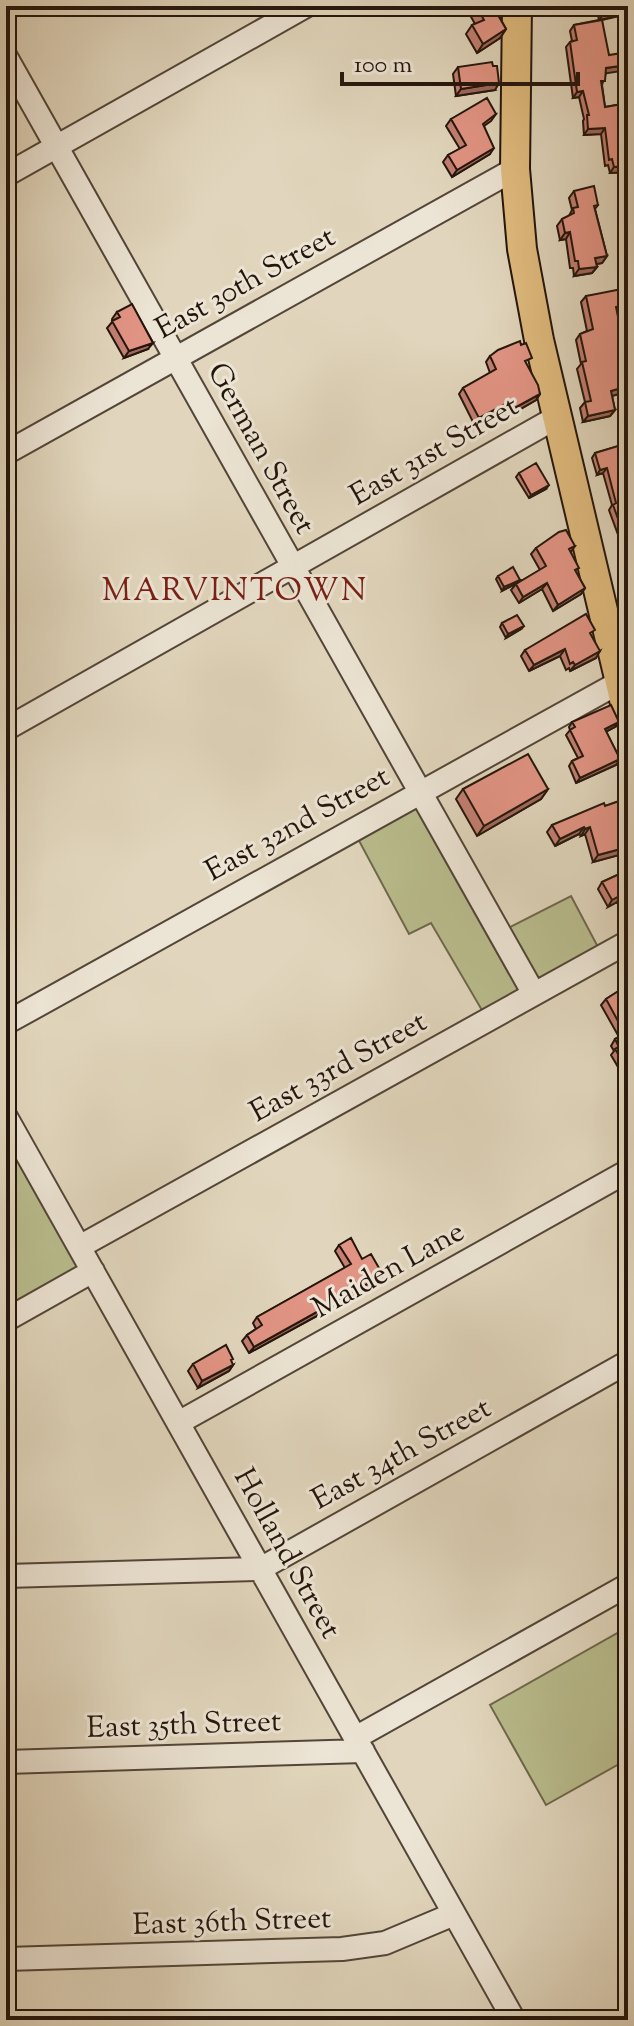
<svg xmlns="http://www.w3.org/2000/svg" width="634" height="2026" font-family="'Sorts Mill Goudy',serif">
<rect width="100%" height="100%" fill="#e1d6bd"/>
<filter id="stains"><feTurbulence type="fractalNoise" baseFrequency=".0025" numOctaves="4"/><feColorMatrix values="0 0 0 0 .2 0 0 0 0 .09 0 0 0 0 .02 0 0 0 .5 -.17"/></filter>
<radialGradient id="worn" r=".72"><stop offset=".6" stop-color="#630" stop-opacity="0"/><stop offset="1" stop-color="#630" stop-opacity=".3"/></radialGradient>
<path fill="#b9bc8d" stroke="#6e684c" stroke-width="2" d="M413,808L419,810L518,984L517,992L483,1012L431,923L409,934L357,837Z
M571,896L598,947L544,978L536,977L508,928Z
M6,1135L78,1262V1268L6,1308Z
M628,1627V1759L546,1805L490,1705Z"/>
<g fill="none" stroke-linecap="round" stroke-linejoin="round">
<defs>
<path id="minor" d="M6,57L534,994
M6,175L306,6
M6,453L515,169
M6,729L559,416
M6,1023L620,682
M6,1117L514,2020
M79,1247L628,942
M6,1320L93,1271
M178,1423L628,1171
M6,1576L260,1569L628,1362
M355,1738L628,1585
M6,1762L363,1751
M6,1959L342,1949L385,1943L454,1914"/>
<path id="major" d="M517,6L515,169L522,249L539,340L628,716"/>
</defs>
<use href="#minor" stroke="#534538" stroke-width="26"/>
<use href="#major" stroke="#24150c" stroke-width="32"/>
<use href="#minor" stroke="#ece4d4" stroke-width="22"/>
<use href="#major" stroke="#e0bb7e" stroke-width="28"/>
</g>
<path fill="#c27f72" stroke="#24150c" stroke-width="2" d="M465,6H501L496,11L506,29L500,38L477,53L466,34L472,25L475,24Z
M596,6H628V14L602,20L606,73L602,85L605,107L628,103V172L610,173L608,165L605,166L601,134L584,135L583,121L584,119L579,97L573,98L566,47L570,42L572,41L570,31L574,25L599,20Z
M458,67L495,90L456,96L453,74Z
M496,114L491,121L484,126L490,154L452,177L443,162L448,155L460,149L446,126L451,119Z
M574,191L598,205L595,209L607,256L602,263L596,264L597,267L592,273L574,276L573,268H570L566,239L560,240L557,226L562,219L569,216L572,210L569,198Z
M628,294V307L626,310L617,312L625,351L628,350V391L612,396L615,410L610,416L583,422L580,408L585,402L577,369L581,364L576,340L580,334L587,331L581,302L586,296Z
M117,312L148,349L124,358L107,328L113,321L112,319Z
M490,356L527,365L540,394L536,400L507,417L503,409L474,424L459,394L463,388L490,373L486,362Z
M628,443V542L625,543L624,539L620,540L609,510L612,505L603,473L597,475L592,458L595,453Z
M519,473L546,489L529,498L516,477Z
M575,546L571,552L576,572L585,588L581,594L553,611L542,589L519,603L511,590L516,584L540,570L531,554L536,548Z
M498,576L520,580L517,583L502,591L496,579Z
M502,623L521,629L506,638L500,627Z
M591,636L596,658L570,671L569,668L566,670L560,656L529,671L521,656L525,650Z
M572,722L615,727L606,732L620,759L616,765L576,783L569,766L572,761L578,758L566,735L570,730L569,727Z
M463,789H548L541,799L477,836L456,799Z
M628,798V821L621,823L628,847L623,854L593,862L585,834L581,836L579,834L555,846L547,832L552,825Z
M628,870V919L627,920L617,902L608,907L598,889L602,882Z
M628,961V975L624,967Z
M628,985V1084L611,1055L614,1051L611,1046L615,1039L619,1037L601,1005L606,999Z
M339,1245L362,1259L379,1282L249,1353L242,1341L247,1335L256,1329L253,1323L257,1317L345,1268L335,1251Z
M193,1364L233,1365L229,1371L198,1388L188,1371Z"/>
<path fill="#9e685c" stroke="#24150c" stroke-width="2" d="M628,7V14L599,20L605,12Z
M506,29L500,38L477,53L483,44Z
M628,65V70L602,74L606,68Z
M499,83L495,90L456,96L461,89Z
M583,91L579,97L573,98L577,92Z
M605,128L601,134L584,135L588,129Z
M494,148L490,154L452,177L457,170Z
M628,166V172L610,173L614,167Z
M570,232L566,239L560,240L565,233Z
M607,256L602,263L591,265L595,258Z
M597,267L592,273L574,276L579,269Z
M628,304L626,310L611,313L616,307Z
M153,343L148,349L124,358L129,351Z
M628,386V391L606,398L611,391Z
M540,394L536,400L507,417L511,410Z
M507,403L503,409L474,424L479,418Z
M615,410L610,416L583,422L588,416Z
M607,468L603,473L597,475L600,470Z
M549,485L546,489L529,498L531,495Z
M520,580L517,583L502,591L504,587Z
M547,583L542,589L519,603L523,597Z
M585,588L581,594L553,611L558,605Z
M524,626L521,629L506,638L508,634Z
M565,649L560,656L529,671L534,665Z
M600,651L596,658L570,671L575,665Z
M619,722L615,727L601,734L605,729Z
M620,759L616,765L576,783L580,778Z
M548,789L541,799L477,836L484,826Z
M628,816V821L615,826L620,819Z
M584,827L579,834L555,846L560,839Z
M590,827L585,834L581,836L585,829Z
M628,847L623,854L593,862L598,855Z
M621,895L617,902L608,907L612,900Z
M383,1275L379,1282L249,1353L254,1347Z
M233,1365L229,1371L198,1388L202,1381Z"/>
<path fill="#e29484" stroke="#24150c" stroke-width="2" d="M476,6H497L494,8L506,29L483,44L472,25L484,20Z
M604,6H628V7L605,12Z
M602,20L609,55L628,52V65L606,68L605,81H601L605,107L628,103V166L614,167L612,159L609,160L605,128L588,129L587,115H589L583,91L577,92L570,42L577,40L574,25Z
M492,62L493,66H497L499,83L461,89L458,67Z
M487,98L496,114L483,124L494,148L457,170L448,155L466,145L451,119Z
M594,186L598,205L594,206L607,256L595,258L597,267L579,269L578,261H575L570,232L565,233L562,219L574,213L573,208L578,207L574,191Z
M627,288L628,304L616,307L625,351L628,350V386L611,391L615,410L588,416L585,402L591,401L582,362L586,361L580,334L593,329L586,296Z
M132,304L153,343L129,351L112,321L120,317L117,312Z
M520,341L521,345L526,343L532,358L525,361L538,385L540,394L511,410L507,403L479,418L463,388L496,369L490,356L498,350Z
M628,443V535H624L613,505L616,503L607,468L600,470L595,453Z
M536,463L549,485L531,495L519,473Z
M566,530L575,546L569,549L579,568L575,570L585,588L558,605L547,583L523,597L516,584L546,566L536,548L559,532Z
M513,567L520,580L504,587L498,576Z
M586,614L595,630L590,633L600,651L575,665L573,662L570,664L565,649L534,665L525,650Z
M517,615L524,626L508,634L502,623Z
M611,705L619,722L605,729L620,759L580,778L572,761L583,756L570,730L575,727L572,722Z
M528,754L548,789L484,826L463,789Z
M628,798V816L620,819L628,847L598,855L590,827L585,829L584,827L560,839L552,825L604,803L605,806Z
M628,870V907L621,895L612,900L602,882Z
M628,985V1070L615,1049L619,1047L615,1039L625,1034L606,999Z
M351,1238L362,1259L371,1254L383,1275L254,1347L247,1335L262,1325L257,1317L351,1264L339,1245Z
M226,1345L233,1359L231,1360L233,1365L202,1381L193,1364Z"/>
<g text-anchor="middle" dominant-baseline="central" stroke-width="6" stroke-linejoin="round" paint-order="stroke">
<g font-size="30" fill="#24150c" stroke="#ece4d4">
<text transform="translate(246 284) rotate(-29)">East 30th Street</text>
<text transform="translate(260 449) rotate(61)">German Street</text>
<text transform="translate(435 452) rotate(-30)">East 31st Street</text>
<text transform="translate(298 825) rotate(-29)">East 32nd Street</text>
<text transform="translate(339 1068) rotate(-29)">East 33rd Street</text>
<text transform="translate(389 1271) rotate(-29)">Maiden Lane</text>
<text transform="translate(402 1455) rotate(-29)">East 34th Street</text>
<text transform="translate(286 1554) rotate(61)">Holland Street</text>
<text transform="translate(184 1726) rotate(-2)">East 35th Street</text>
<text transform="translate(232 1923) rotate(-2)">East 36th Street</text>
</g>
<g font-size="32" letter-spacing="2" fill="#7a1f14" stroke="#ece4d4">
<text x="235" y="592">MARVINTOWN</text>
</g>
</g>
<rect width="634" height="2026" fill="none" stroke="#e1d6bd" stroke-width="32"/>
<rect x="8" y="8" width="618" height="2010" fill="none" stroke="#24150c" stroke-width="4"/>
<rect x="16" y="16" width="602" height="1994" fill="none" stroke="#24150c" stroke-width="2"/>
<path d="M342 72v12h236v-12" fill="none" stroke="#24150c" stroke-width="4"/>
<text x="354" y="72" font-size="24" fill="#24150c" stroke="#ece4d4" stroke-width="6" paint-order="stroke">100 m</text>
<rect width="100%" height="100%" filter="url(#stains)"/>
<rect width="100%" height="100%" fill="url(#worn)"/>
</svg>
